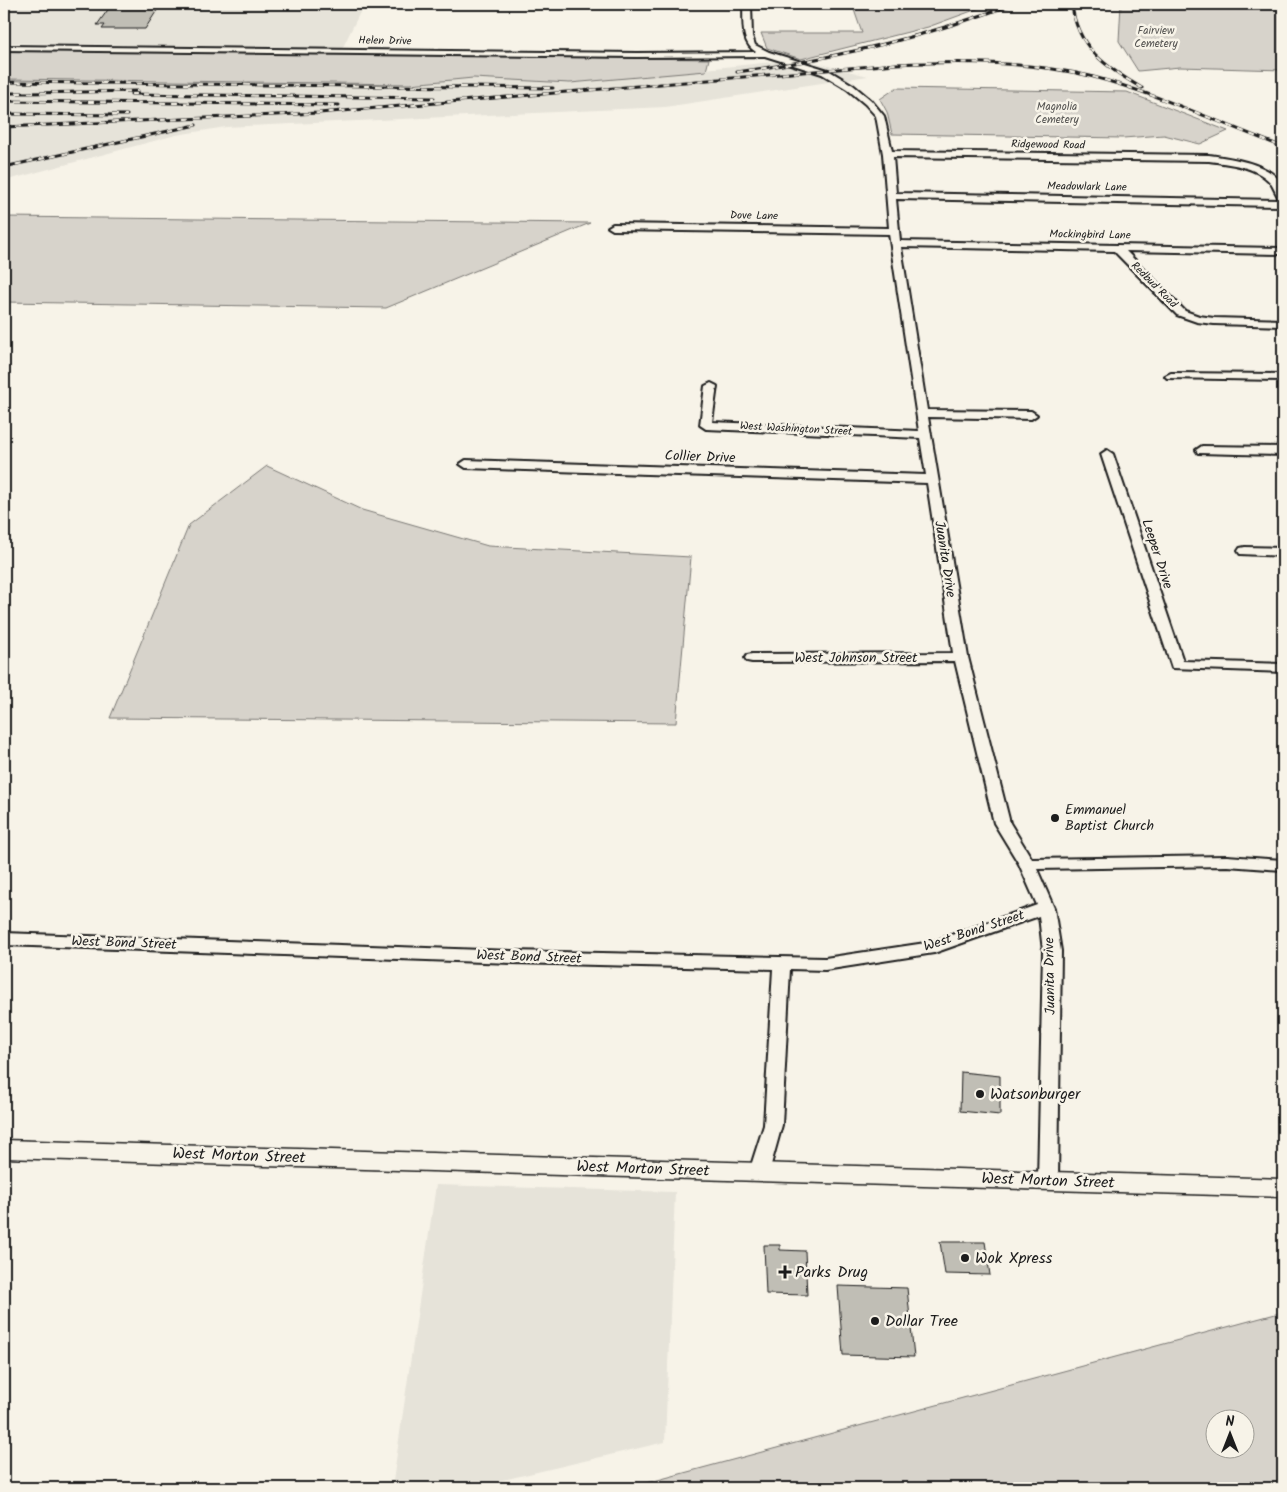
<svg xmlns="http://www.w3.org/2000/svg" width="1287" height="1492" font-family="Kalam,sans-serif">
<rect width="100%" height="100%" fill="#f7f3e8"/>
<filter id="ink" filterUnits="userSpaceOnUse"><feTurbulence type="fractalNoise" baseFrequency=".02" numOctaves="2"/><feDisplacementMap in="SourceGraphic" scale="10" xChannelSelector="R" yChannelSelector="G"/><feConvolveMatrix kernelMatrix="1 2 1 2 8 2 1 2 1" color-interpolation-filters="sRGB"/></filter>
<g filter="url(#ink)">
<path fill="#e6e3d9" d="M4,4H364L342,49L4,43Z
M801,59L868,76L665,107L226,127L176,135L4,181V79L410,84L473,78L570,83Z
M436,1185L675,1192L665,1442L469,1488H392Z"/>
<path fill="#d7d3cb" stroke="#7a7874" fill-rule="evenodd" d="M852,4H991L928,27L801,59L767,48L761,33H862Z
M1121,4H1283V70L1180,67L1138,71L1119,41Z
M4,50L709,59L706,71L570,83L473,78L410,84L4,79Z
M896,88L1127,92L1228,131L1200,144L1164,135L1123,138L892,134L887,112L880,99Z
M4,217L590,223L386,308L4,302Z
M267,466L362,510L488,546L691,557L676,723L110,718L189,525Z
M1283,1312V1488H628ZM1214,1420H1244V1450H1214Z"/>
<path fill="#c0beb5" stroke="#1c1c1c" d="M112,4H161L145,29H102L105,25H97Z
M961,1072L1000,1076V1115L960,1111Z
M940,1242H985L990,1275L945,1274Z
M764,1245H780V1250L805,1251L807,1295L766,1294Z
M838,1286L907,1288L914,1357L843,1355Z"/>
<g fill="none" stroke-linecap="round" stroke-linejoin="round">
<defs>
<path id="minor" d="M743,4H751L752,36L755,45L769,52L828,70L853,85L871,100L884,116L892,151L1209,155C1230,158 1279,164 1283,190C1284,195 1283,201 1283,206L896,199L900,241L1283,248V254L1126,251L1185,311L1199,316L1214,318L1283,320V326L1214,324L1197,322L1177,315L1114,251L901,247L927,410L1031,411L1037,415L1031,419L928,417L968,657L1010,823L1032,859L1227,856L1283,860V870L1227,866L1037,869L1054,908L1061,951L1058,1181L1055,1186L1048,1188L1041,1186L1038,1181L1043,951L1039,916L934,953L825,970L790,969L782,1125L769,1172L766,1177L759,1179L752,1177L749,1172L764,1125L773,969L512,963L4,945V933L512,951L825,958L932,942L1037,905L1019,864L994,823L955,661L752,662L747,661L745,658L747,655L752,654L953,653L927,483L466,468L460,464L466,460L926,475L920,438L706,429L700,425L705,386L711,383L717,386L712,422L919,431L889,234L613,230L608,227L613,224L889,228L883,154L876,116L865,104L847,89L822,74L765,56L637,57L4,50V46L637,53L756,52C740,42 744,21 743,4ZM893,157L1209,161C1228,164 1256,166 1270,182C1274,188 1276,194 1280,200L896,193Z
M1171,373L1283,374V380L1167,378L1165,376Z
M1202,446L1283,447V455L1198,453L1196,450Z
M1107,450L1113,454L1183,661L1283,664V672L1172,668L1101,454Z
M1245,547L1283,548V556L1240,554L1238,551L1240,548Z"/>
<path id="major" d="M4,1140L1283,1179V1197L4,1158Z"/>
</defs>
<use href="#minor" stroke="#1c1c1c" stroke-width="4"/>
<use href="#major" stroke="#1c1c1c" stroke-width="3"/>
<use href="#minor" fill="#f7f3e8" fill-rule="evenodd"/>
<use href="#major" fill="#f7f3e8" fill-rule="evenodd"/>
<defs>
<path id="rail" d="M1072,4C1076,47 1107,68 1142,88
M737,72C832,59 923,38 1013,4
M4,82L553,88
M4,93H34
M28,93L138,91
M131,94L434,98
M4,101L339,105
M4,114L127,115
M4,127L319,113L896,64C961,61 1026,61 1090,76C1156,93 1219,123 1283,147
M4,167L196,125"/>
</defs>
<use href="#rail" stroke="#1c1c1c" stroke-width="3"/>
<use href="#rail" stroke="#f7f3e8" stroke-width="2" stroke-dasharray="6" stroke-linecap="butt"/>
</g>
</g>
<g fill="#1c1c1c" stroke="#f7f3e8" stroke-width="2">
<circle cx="1055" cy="818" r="5"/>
<circle cx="980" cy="1094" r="5"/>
<circle cx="965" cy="1258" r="5"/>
<path d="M782.5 1264.5h5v5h5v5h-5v5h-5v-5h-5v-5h5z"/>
<circle cx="875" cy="1321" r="5"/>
</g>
<g text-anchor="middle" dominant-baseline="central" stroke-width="5" stroke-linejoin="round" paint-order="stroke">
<g font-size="11" fill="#545351" stroke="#f7f3e8">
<text x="1156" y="31">Fairview<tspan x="1156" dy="13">Cemetery</tspan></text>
<text x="1057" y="107">Magnolia<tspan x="1057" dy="13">Cemetery</tspan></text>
</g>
<g font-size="11" fill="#1c1c1c" stroke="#f7f3e8">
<text transform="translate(385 41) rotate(1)">Helen Drive</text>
<text transform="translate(1048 145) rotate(1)">Ridgewood Road</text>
<text transform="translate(1087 187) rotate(1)">Meadowlark Lane</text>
<text transform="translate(754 216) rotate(1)">Dove Lane</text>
<text transform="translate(1090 235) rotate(1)">Mockingbird Lane</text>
<text transform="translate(1154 285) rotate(45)">Redbud Road</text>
<text transform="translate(796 429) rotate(3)">West Washington Street</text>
</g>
<g font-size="14" fill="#1c1c1c" stroke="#f7f3e8">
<text transform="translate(700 457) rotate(2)">Collier Drive</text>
<text transform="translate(1157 554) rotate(72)">Leeper Drive</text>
<text transform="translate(945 559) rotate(81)">Juanita Drive</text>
<text x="856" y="658">West Johnson Street</text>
<text transform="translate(974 931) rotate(-18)">West Bond Street</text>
<text transform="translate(124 943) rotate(2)">West Bond Street</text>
<text transform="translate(529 957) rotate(2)">West Bond Street</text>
<text transform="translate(1050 976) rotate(-91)">Juanita Drive</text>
</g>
<g font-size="14" fill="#1c1c1c" stroke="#f7f3e8" text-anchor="start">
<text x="1065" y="810">Emmanuel<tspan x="1065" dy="16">Baptist Church</tspan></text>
</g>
<g font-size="16" fill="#1c1c1c" stroke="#f7f3e8" text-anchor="start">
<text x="990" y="1094">Watsonburger</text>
<text x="975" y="1258">Wok Xpress</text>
<text x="795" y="1272">Parks Drug</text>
<text x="885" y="1321">Dollar Tree</text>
</g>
<g font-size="16" fill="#1c1c1c" stroke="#f7f3e8">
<text transform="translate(239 1156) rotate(2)">West Morton Street</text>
<text transform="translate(643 1169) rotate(2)">West Morton Street</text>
<text transform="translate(1048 1181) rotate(2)">West Morton Street</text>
</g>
</g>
<rect width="1287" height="1492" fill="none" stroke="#f7f3e8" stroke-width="20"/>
<rect x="10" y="10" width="1267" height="1472" fill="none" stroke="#1c1c1c" stroke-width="2" filter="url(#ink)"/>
<g transform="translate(1230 1434)"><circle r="24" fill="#f7f3e8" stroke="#9f9d96"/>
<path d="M0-4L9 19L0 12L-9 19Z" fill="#1c1c1c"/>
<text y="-8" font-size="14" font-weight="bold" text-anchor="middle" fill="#1c1c1c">N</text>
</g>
</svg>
